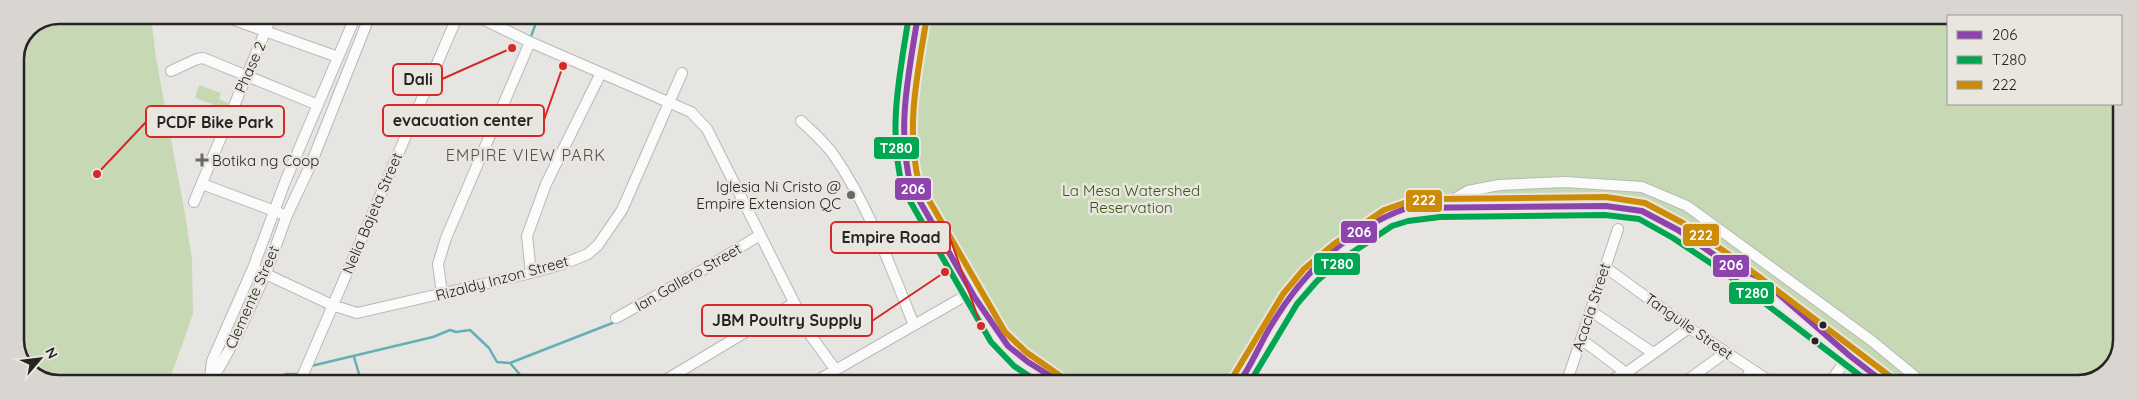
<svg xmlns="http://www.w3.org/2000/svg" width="2137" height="399" font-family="Quicksand,sans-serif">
<rect width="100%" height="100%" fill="#e7e5e2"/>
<path fill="#c7d8b5" d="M59,15H151L156,58L185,214L192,260L193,314L168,384H53L28,371L15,346V59L28,28Z
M918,15H2084L2086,16H1948V104H2121V52L2122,346L2107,373L2078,384H1886L1850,356L1759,277L1729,265L1642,211L1415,209L1322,261L1238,384H1063L1008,346L905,169Z
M199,85L221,93L219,99L228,103L226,109L195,98Z"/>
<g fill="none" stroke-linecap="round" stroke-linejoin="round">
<path stroke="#64b0b7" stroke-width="2.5" d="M530,39L539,15
M354,357L362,384
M510,363L615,322
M311,366L433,337L450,330L456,332L470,330L489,348L497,362L510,363L528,384
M255,384L287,374H296"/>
<defs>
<path id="street" d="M220,15L338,57
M474,15L530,42L691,112L707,129L811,336L835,369
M171,71L197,59L203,58L318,105
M801,121C812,131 824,142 833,154C868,204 891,268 914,325
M202,184L280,213
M194,202L272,15
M1441,207L1468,191L1499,185L1565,182L1642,187L1687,206L1872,341L1924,384
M1605,267L1689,328L1774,384
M253,268L332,305L357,313L531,273L563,264L588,254L598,245L622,210L682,73
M531,273L527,236L546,184L601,73
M442,293L438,264L446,238L530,42
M1591,311L1653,353
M616,318L706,268L760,235
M1581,339L1626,373
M210,378L212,361L253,268L285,182L356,15
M207,384L219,368L237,336L266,273L287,215L311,164L370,15
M299,384L458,15
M659,384L794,303
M811,384L972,292
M1566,384L1618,229
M1603,384L1626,373L1689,328
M1682,384L1725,353
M1743,384L1751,369
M1832,384C1833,374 1844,365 1850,356"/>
<path id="primary" d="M918,15C910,70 893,132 911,186L998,337L1020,359L1057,384
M1239,384L1274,324L1290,299L1311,275L1339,251L1388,218L1406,212L1439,208L1606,206L1642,211L1678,230L1729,265L1886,384"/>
</defs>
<use href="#street" stroke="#b9b8b6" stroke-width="12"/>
<use href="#primary" stroke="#c2c1c0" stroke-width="18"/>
<use href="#street" stroke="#fbfbfb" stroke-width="10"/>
<use href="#primary" stroke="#efe9f0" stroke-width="15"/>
<defs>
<path id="bus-1" d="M918,15C909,73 896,128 911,186L975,298L1008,346L1028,362L1063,384
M1238,384C1252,365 1260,343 1272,324C1304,271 1349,229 1407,208L1606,206L1642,211L1678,230L1729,265L1759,277L1850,356L1886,384"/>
<path id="bus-2" d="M909,15C900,74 887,130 903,189L991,342L1014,366L1041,384
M1249,384L1297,304L1317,281L1344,258L1392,226L1408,221L1440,217L1605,215L1639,219L1673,238L1724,272L1871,384"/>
<path id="bus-3" d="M927,16C918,72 905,127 919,183L1005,332L1026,352L1062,377
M1231,380L1283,294L1304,269L1334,244L1384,210L1404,203L1439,199L1606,197L1645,203L1683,223L1734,258L1891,377"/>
</defs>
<use href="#bus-1" stroke="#e9e6e0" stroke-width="10"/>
<use href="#bus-2" stroke="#e9e6e0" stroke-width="10"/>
<use href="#bus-3" stroke="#e9e6e0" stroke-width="10"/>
<use href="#bus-1" stroke="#8e44ad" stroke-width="6"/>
<use href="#bus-2" stroke="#00a651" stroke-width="6"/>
<use href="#bus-3" stroke="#cd8c07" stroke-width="6"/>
</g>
<g fill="#696865" stroke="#e9e6e0" stroke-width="2">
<path d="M199.5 152.5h5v5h5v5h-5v5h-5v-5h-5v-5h5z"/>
<circle cx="851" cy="195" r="5"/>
</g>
<g fill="#252422" stroke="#e9e6e0" stroke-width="2">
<circle cx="1823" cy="325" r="4.5"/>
<circle cx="1815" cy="341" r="4.5"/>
</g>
<g text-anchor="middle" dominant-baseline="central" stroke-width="5" stroke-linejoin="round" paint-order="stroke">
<g font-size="15" fill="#252422" stroke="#e9e6e0">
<text transform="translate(250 67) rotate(-66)">Phase 2</text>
<text transform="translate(372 213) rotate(-67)">Nelia Bajeta Street</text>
<text transform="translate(688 277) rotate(-30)">Ian Gallero Street</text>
<text transform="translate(502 278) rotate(-15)">Rizaldy Inzon Street</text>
<text transform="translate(252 297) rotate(-66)">Clemente Street</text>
<text transform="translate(1591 307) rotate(-72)">Acacia Street</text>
<text transform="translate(1689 326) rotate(35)">Tanguile Street</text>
</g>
<g font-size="15" fill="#252422" stroke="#e9e6e0" text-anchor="start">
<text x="212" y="160">Botika ng Coop</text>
<text x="841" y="186" text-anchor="end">Iglesia Ni Cristo @<tspan x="841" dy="17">Empire Extension QC</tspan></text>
</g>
<g font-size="15" fill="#365511" stroke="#e9e6e0">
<text x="1131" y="190">La Mesa Watershed<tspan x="1131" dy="17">Reservation</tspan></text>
</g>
<g font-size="16" letter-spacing="1" fill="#52504b" stroke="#e9e6e0">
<text x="526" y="155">EMPIRE VIEW PARK</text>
</g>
</g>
<path d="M0 0H2137V399H0ZM59 24H2078A35 35 0 0 1 2113 59V340A35 35 0 0 1 2078 375H59A35 35 0 0 1 24 340V59A35 35 0 0 1 59 24Z" fill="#d9d6d1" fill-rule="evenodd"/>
<path fill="none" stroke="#252422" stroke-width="2.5" d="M59 24H2078A35 35 0 0 1 2113 59V340A35 35 0 0 1 2078 375H59A35 35 0 0 1 24 340V59A35 35 0 0 1 59 24Z"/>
<path fill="none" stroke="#d62828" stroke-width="2" d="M512 48L442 79M563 66L544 120M97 174L146 122M981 326L950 238M945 272L872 321"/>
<g fill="#d62828" stroke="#e9e6e0" stroke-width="2">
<circle cx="512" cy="48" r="5"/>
<circle cx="563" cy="66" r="5"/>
<circle cx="97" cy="174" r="5"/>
<circle cx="981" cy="326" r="5"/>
<circle cx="945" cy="272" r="5"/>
</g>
<g fill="#e9e6e0" stroke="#d62828" stroke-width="2">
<rect x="393" y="64" width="49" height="31" rx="5"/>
<rect x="383" y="105" width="161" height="31" rx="5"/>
<rect x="146" y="106" width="138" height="31" rx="5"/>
<rect x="831" y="222" width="119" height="31" rx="5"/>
<rect x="702" y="305" width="170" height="31" rx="5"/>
</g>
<g font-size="16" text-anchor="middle" font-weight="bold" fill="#252422">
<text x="418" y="85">Dali</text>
<text x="463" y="126">evacuation center</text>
<text x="215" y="128">PCDF Bike Park</text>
<text x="891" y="243">Empire Road</text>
<text x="787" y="326">JBM Poultry Supply</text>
</g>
<g stroke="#e9e6e0" stroke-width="2">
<rect x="873" y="136" width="47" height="24" rx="5" fill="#00a651"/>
<rect x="894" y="177" width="38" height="24" rx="5" fill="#8e44ad"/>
<rect x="1405" y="189" width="38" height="24" rx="5" fill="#cd8c07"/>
<rect x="1340" y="220" width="38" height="24" rx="5" fill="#8e44ad"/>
<rect x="1682" y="223" width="38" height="24" rx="5" fill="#cd8c07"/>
<rect x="1313" y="252" width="48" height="24" rx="5" fill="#00a651"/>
<rect x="1712" y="254" width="38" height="24" rx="5" fill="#8e44ad"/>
<rect x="1728" y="281" width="47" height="24" rx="5" fill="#00a651"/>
</g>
<g font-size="14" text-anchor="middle" font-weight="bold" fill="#fff">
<text x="896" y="153">T280</text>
<text x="913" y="194">206</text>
<text x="1424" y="205">222</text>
<text x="1359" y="237">206</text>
<text x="1701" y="240">222</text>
<text x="1337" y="269">T280</text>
<text x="1731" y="270">206</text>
<text x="1752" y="298">T280</text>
</g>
<rect x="1947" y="15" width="175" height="90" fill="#e9e6e0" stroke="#9b9894"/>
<rect x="1957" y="31" width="25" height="8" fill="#8e44ad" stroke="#9b9894"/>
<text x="1992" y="40" font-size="15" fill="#252422">206</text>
<rect x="1957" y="56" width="25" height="8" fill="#00a651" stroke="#9b9894"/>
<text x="1992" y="65" font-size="15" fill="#252422">T280</text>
<rect x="1957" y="81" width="25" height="8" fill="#cd8c07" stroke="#9b9894"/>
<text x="1992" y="90" font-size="15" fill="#252422">222</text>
<g transform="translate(40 359) rotate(62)" stroke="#e9e6e0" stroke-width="4" paint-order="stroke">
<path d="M0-4L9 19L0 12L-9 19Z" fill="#252422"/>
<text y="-8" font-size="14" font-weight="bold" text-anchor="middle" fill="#252422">N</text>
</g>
</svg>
